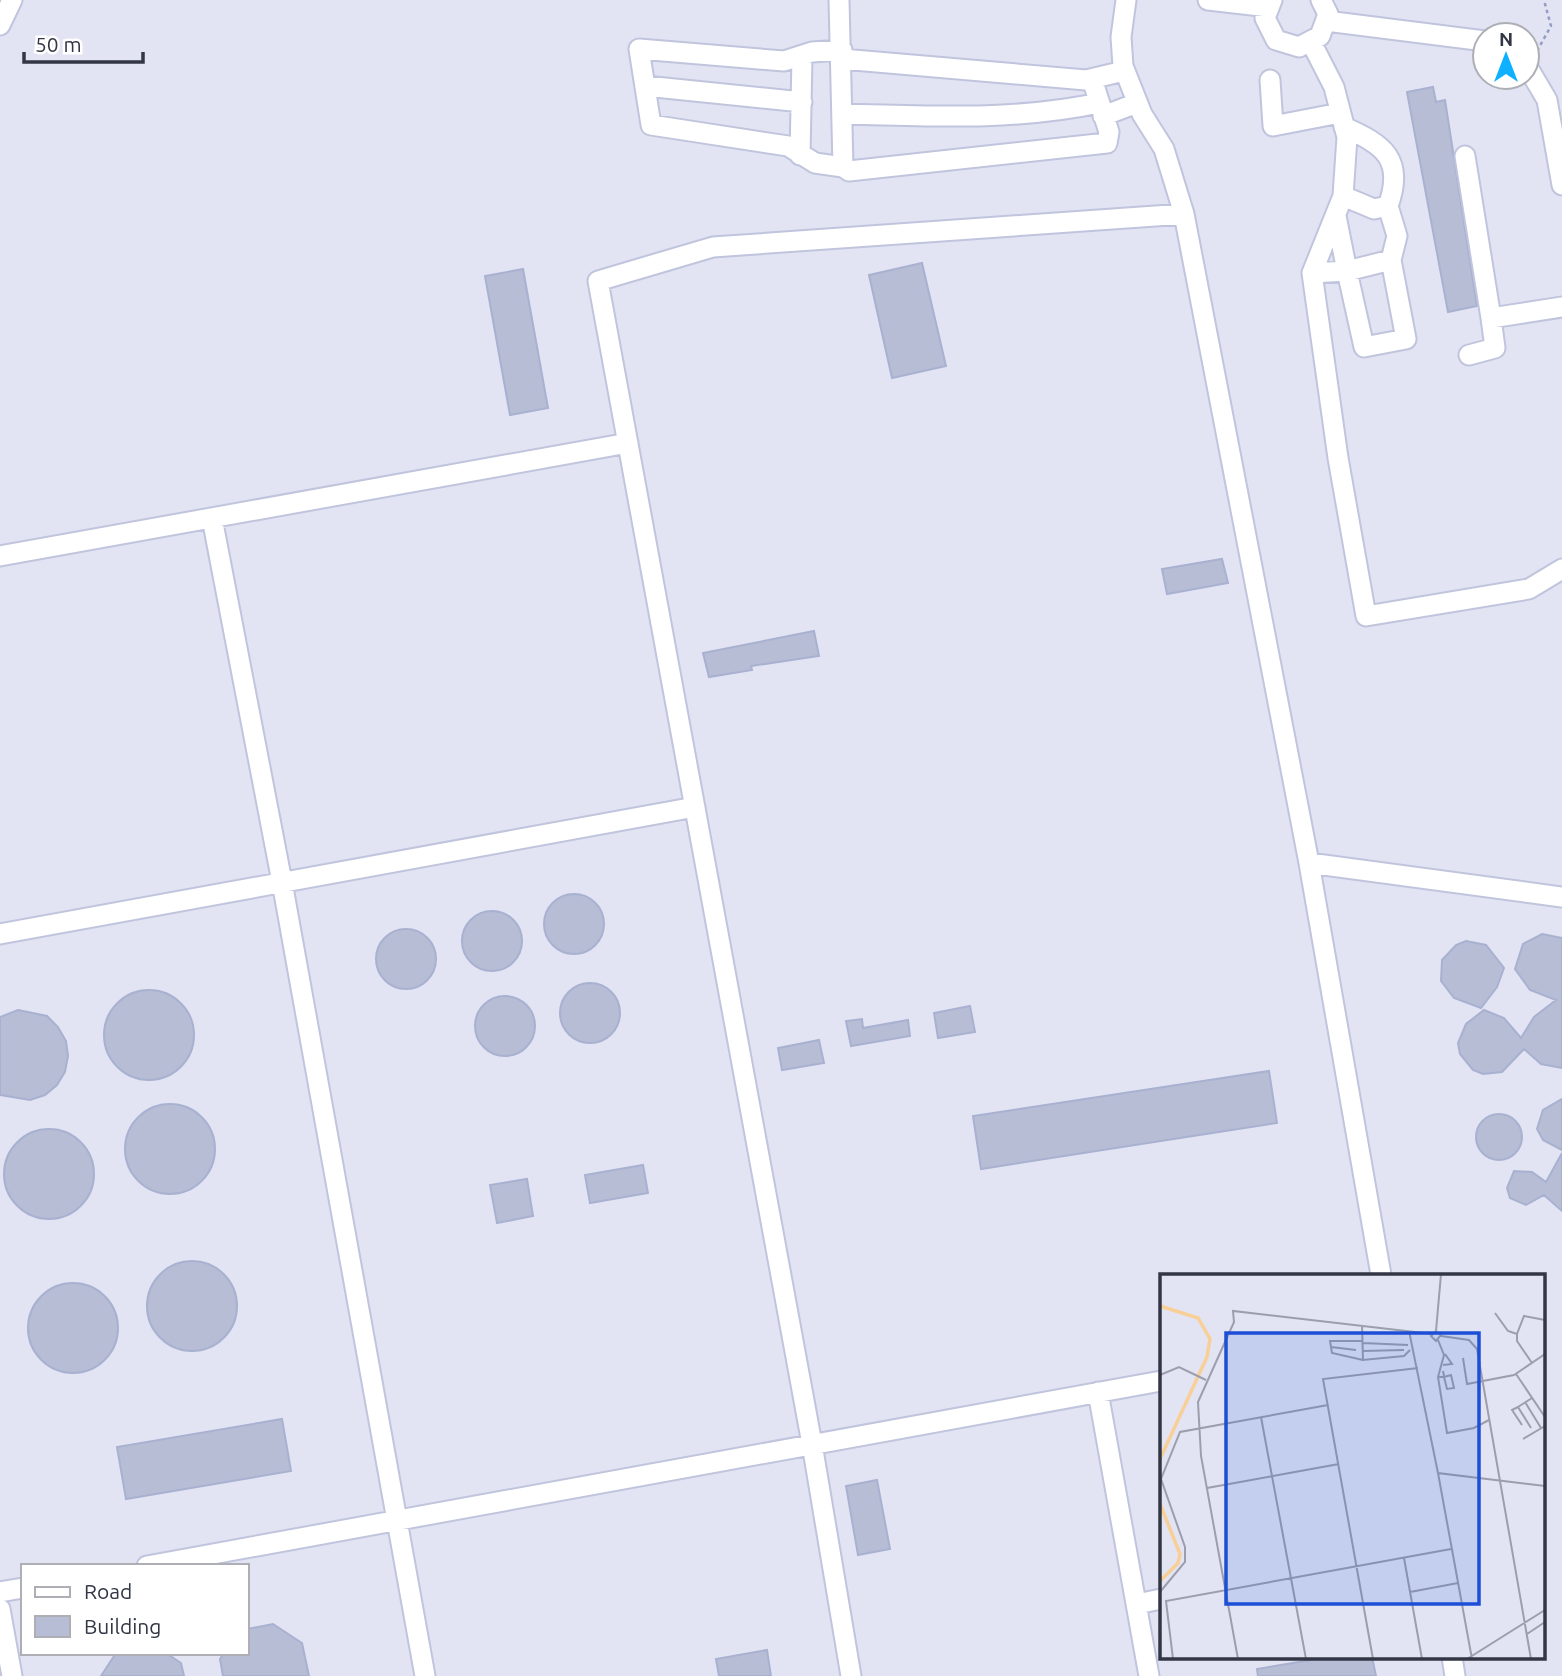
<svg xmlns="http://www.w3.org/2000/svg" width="1562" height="1676" font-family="Ubuntu,sans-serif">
<rect width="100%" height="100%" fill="#e2e4f3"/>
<path fill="#b6bdd5" stroke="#a9b1d1" stroke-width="2" d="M1433,87L1436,102L1445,100L1477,306L1448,312L1407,92Z
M922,263L946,366L892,378L869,275Z
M523,269L548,408L510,415L485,276Z
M1222,559L1228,583L1167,594L1162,569Z
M814,631L819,656L751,666L752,670L709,677L703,653Z
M544 924a30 30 0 1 1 60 0a30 30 0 1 1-60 0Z
M462 941a30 30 0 1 1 60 0a30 30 0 1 1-60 0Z
M376 959a30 30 0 1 1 60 0a30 30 0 1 1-60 0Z
M1542,934L1562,938V1068L1541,1064L1524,1049L1502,1072L1483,1074L1473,1070L1460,1054L1458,1043L1466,1024L1484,1010L1504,1018L1521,1038L1534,1017L1556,1000L1530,990L1515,969L1523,944Z
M1466,941L1486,945L1504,968L1497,987L1481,1008L1454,998L1441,981L1442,960L1456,945Z
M560 1013a30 30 0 1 1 60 0a30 30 0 1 1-60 0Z
M104 1035a45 45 0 1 1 90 0a45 45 0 1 1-90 0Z
M475 1026a30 30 0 1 1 60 0a30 30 0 1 1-60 0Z
M970,1006L975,1032L938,1038L934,1013Z
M18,1010L47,1016L58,1027L66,1041L68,1056L65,1072L57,1085L45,1095L30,1100L0,1095V1017Z
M862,1019L863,1028L908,1020L910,1036L851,1046L846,1021Z
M819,1040L824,1063L782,1070L778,1048Z
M1269,1071L1277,1123L981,1169L973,1116Z
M1562,1099V1150L1543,1140L1537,1129L1543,1110Z
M125 1149a45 45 0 1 1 90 0a45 45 0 1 1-90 0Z
M1476 1137a23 23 0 1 1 46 0a23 23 0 1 1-46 0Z
M4 1174a45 45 0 1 1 90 0a45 45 0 1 1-90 0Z
M1562,1153V1211L1544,1195L1526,1205L1510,1198L1507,1188L1514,1171L1532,1172L1546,1182Z
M643,1165L648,1193L590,1203L585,1175Z
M527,1179L533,1216L497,1223L490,1185Z
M147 1306a45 45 0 1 1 90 0a45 45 0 1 1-90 0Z
M28 1328a45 45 0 1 1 90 0a45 45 0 1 1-90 0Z
M282,1419L291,1471L126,1499L117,1447Z
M877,1480L890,1549L858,1555L846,1486Z
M273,1624L302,1643L309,1676H223L220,1659L224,1653H247V1629Z
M767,1650L771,1676H719L716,1659Z
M116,1653H166L181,1663L184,1676H101Z
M1329,1657H1372L1376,1676H1258L1257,1669Z"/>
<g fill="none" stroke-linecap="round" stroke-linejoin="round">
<defs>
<path id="minor" d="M839,0L843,167L849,171L1107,143L1109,132L1092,79
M1126,0L1121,37L1123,66L1142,114L1164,149L1184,214L1309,863L1562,897
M1208,0L1269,7
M1272,0L1265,18L1276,40L1299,47L1320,36L1328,14L1321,0
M1326,21L1485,41
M0,25L12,0
M1311,42L1334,87L1347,137L1343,196L1312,273L1338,458L1366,616L1529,589L1562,569
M842,50L812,52L784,61L639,49L651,125L788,146L815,163L843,167
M842,59L1086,80L1124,71
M1527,66L1547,100L1562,185
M1270,80L1273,126L1340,113
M645,86L802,102
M842,114C928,116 1015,121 1099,103
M1103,116L1137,103
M800,155L802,57
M1465,156L1491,318L1562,307
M1343,196L1374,209L1388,206C1405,159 1383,144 1344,127
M1388,206L1397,236L1391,260
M1312,273L1347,271L1391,260L1406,339L1364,347L1347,271L1336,216
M1469,355L1495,348L1491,318
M212,518L282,882L425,1676
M0,556L628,443
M1309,863L1381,1275
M0,934L695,807
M1098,1392L1149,1676
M147,1566L1161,1381
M0,1592L23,1588
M1137,1604L1161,1599
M0,1609L12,1676
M1452,1657L1455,1676
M851,1676L812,1444L598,281L713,247L1184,214"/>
</defs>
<use href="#minor" stroke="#c0c5dd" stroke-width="23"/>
<path stroke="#939cc3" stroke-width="2.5" stroke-dasharray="3.5 3.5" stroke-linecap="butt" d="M1537,51L1551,26L1544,0"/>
<use href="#minor" stroke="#fff" stroke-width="19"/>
</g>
<g transform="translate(1160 1274)">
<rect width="385" height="385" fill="#e2e4f3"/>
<path fill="none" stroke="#f8cf96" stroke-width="3.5" d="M0,32L38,44L50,65L47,83L0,185M0,230L20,280L18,289L0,307"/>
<path fill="none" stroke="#9c9ead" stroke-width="2" d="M335,39L348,57L357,60M202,52L203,86L244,82L250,76M249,57L278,199L385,212M276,57L281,61L276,67L271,62L276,57L281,0M281,62L309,66L317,75L371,385M278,66L284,81L278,103L287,159L314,154L329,146M203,67H170L172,79L203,86M203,69L248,71M171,73L196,76M203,77L244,76M303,84L307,110L354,101L385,80M372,89L357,67V60L364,42L385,46M283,91L292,90L285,80M356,100L385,143M0,101L19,93L46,106M278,103H284L291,101L294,114L287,115L284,103V102L283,97M365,128L381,154M358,133L352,136L362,151M101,143L146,385M371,154L358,133L372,124M363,165L385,152M278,199L312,385M47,214L179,190M244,284L262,385M0,318L25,288V273L1,205L20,158L168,131M250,318L298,309M367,360L385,348M13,385L6,327L291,275M78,385L41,182L38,128L74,48L73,37L272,60M213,385L163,105L258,94M307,385L385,336"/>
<path fill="#1d4ed8" fill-opacity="0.15" stroke="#1d4ed8" stroke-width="3.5" d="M66,59H319V330H66Z"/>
<rect width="385" height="385" fill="none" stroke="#323645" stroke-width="3.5"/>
</g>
<rect x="21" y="1564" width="228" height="91" fill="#ffffff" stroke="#adafb5" stroke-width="2"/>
<rect x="35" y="1587" width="35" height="10" fill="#ffffff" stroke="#adafb5" stroke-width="2"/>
<text x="84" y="1599" font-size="21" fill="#323645">Road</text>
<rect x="35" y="1616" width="35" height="21" fill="#b6bdd5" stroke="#adafb5" stroke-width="2"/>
<text x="84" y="1634" font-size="21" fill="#323645">Building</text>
<g transform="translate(1506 56)"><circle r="33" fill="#ffffff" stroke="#adafb5" stroke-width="2"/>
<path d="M0-5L12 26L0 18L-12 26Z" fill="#0db1ff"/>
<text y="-10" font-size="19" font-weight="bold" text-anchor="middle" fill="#323645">N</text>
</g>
<path d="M24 52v10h119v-10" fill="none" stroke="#323645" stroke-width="3.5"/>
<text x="35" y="52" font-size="21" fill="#323645" stroke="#ffffff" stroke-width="5" paint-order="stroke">50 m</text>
</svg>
